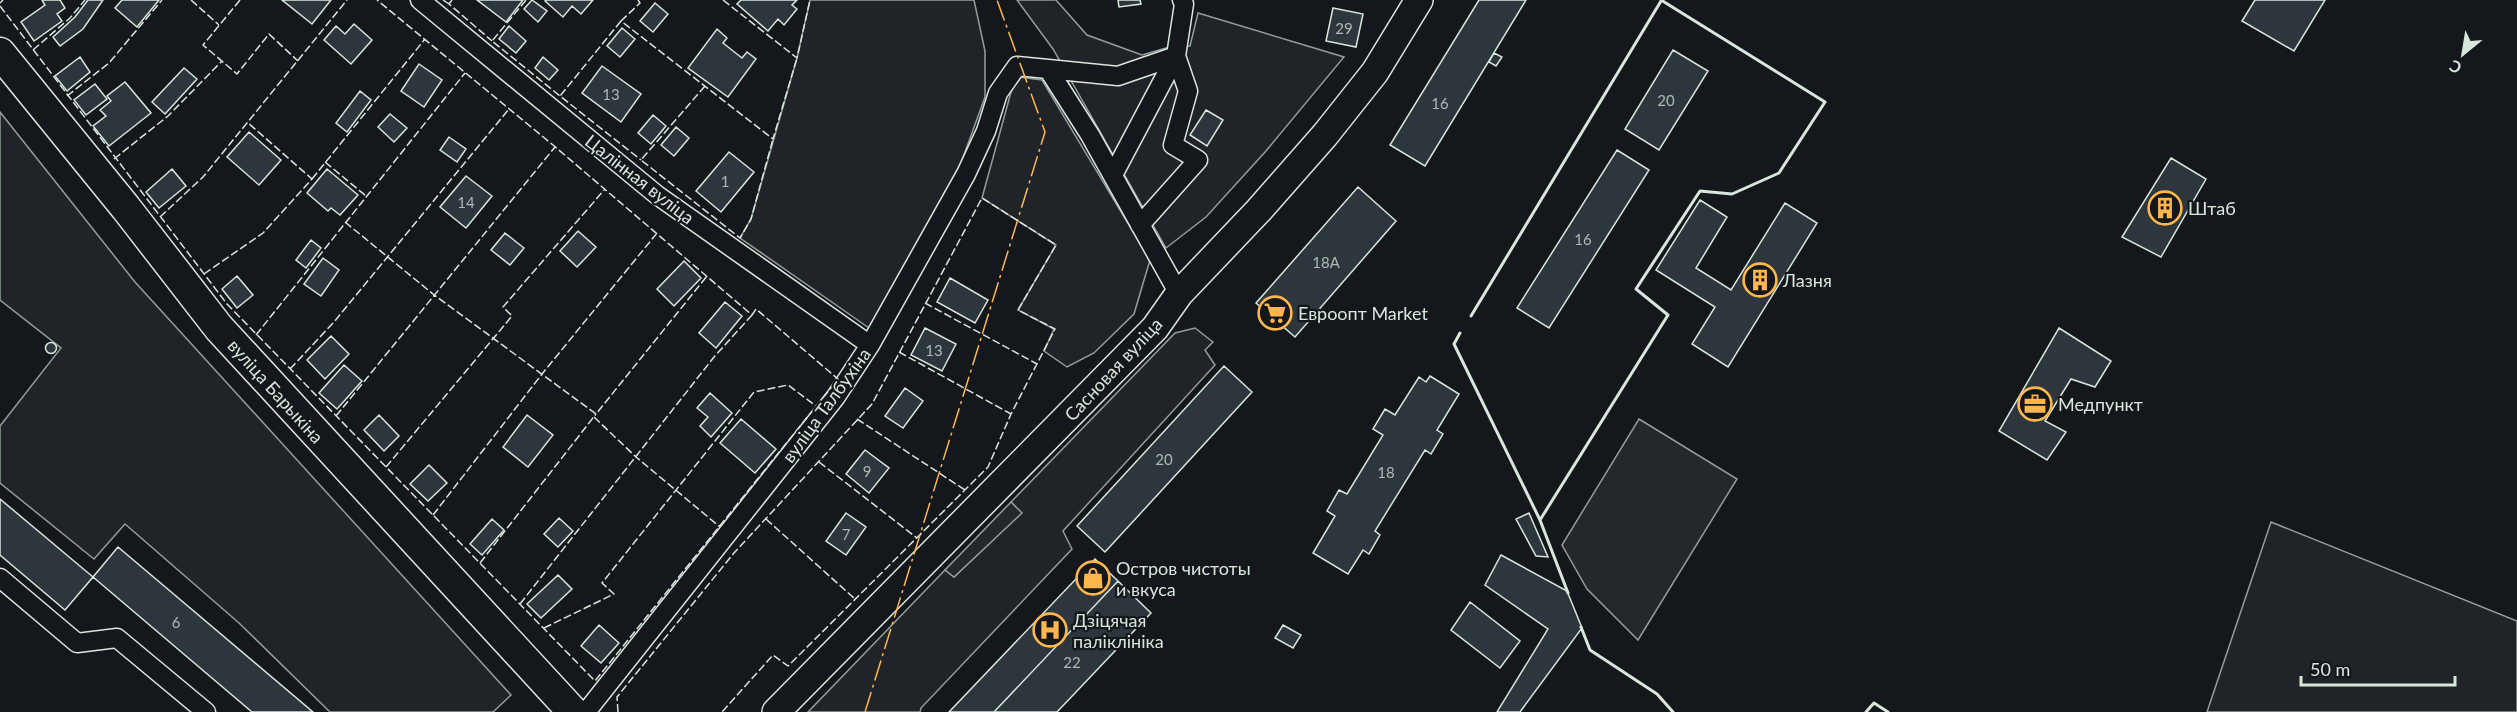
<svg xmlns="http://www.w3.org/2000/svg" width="2517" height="712" font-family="Lato,sans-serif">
<rect width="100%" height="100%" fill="#14181c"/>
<path fill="#202428" stroke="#939e99" stroke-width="1.5" d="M810,0H974L985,51V97L961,163L869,328L740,238L751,219L797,58Z
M1017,0H1056L1087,35L1142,55L1166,48L1190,46L1198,13L1344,57L1266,151L1206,217L1166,248L1053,49Z
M1019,77L1042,80L1150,260L1134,314L1094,353L1067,367L1044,351L1054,329L1018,310L1056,245L982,198L1011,92Z
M0,112L135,282L511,695L493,712H330L239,623L125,524L94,559L0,483V426L61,348L0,300Z
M1195,328L1213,342L1205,350L1215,365L1063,531L1072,549L921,708L920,712H808L945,570L954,577L1021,513L1011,502L1175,333Z
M2271,522L2517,621V712H2207Z"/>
<path fill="#24282b" stroke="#939e99" stroke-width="1.5" d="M1639,419L1737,479L1638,640L1587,589L1562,545Z
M1011,502L1022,513L954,577L945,570Z"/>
<path fill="#2c363c" stroke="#d8e6dc" stroke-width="1.5" d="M42,0H60L65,8L57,14L62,21L34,41L21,22L45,5Z
M88,0H103L83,29L60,46L53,37L75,17Z
M122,0H159L137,27L115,8Z
M282,0H331L312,24Z
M477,0H523L506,22Z
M532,0L547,11L538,22L524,9Z
M546,0H593L581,14L572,6L563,17L545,1Z
M741,0H797L792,5L797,9L784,25L778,19L768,31L737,4Z
M1118,0H1140L1141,4L1119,7Z
M1479,0H1526L1425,166L1390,145Z
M2255,0H2325L2294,51L2242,21Z
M655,3L668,14L653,32L640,21Z
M1333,8L1363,14L1356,47L1326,41Z
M354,24L372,40L351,64L324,40L336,26L345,34Z
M509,26L526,41L516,53L499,39Z
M622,28L635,39L620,57L607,46Z
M717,29L727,38L723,43L742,58L747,52L756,59L728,97L688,68Z
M1673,50L1708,71L1659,150L1625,129Z
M1494,53L1502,57L1496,66L1489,62Z
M80,57L90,72L67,91L55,76Z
M543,57L558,70L549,80L535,68Z
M419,64L442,80L424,107L401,91Z
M602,66L641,94L621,122L582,93Z
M184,68L197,79L165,114L152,102Z
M125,82L151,113L109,146L93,126L106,116L100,110L111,101L107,96Z
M95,84L107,99L86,115L74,100Z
M360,91L371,100L347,132L336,123Z
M1206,110L1223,120L1207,146L1190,135Z
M390,114L407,128L394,142L378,127Z
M653,115L666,126L651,144L638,133Z
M676,127L689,138L674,156L661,145Z
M249,132L281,160L259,185L227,157Z
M449,137L466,149L457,162L440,150Z
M1617,150L1649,170L1549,328L1517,308Z
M729,152L754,172L721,212L696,191Z
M2171,158L2206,179L2161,257L2122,237Z
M172,169L186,186L159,208L146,192Z
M327,169L358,195L340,215L331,208L328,211L307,193Z
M466,176L492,196L466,228L440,207Z
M1358,187L1396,221L1295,337L1256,303Z
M1700,200L1727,217L1696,268L1731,290L1785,203L1817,223L1728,367L1692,344L1715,307L1656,270Z
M578,231L596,247L577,267L560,251Z
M505,233L524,248L510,265L491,250Z
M311,240L321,248L306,268L296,260Z
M323,258L339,270L321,296L304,284Z
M684,261L701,278L674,306L657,289Z
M237,276L253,295L237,308L222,289Z
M950,278L988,300L975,323L937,302Z
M725,302L742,316L716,348L699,333Z
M925,328L956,344L942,371L911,355Z
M2059,328L2111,361L2095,387L2071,379L2045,421L2066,432L2047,460L1999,431Z
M331,336L349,354L325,379L307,360Z
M45.5 348a5.5 5.5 0 1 1 11 0a5.5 5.5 0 1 1-11 0Z
M344,365L362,381L337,409L319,393Z
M1224,366L1252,392L1105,552L1077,526Z
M1430,376L1459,394L1437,430L1443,434L1431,454L1425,450L1375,531L1380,535L1369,554L1363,550L1348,574L1313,553L1335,516L1327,511L1339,490L1347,494L1383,435L1373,429L1385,409L1395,415L1419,377L1426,382Z
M905,388L923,401L903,428L885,416Z
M710,393L732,413L711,437L700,426L708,417L697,408Z
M379,415L399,436L384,451L364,430Z
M527,415L553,435L528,467L503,447Z
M741,419L776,449L755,473L720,443Z
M865,450L889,468L869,493L846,474Z
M429,465L447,483L428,501L410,484Z
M0,499L93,577L65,610L0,555Z
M846,513L866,527L846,555L826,541Z
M1529,513L1548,557L1536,556L1516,519Z
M559,518L573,531L558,547L544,534Z
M492,519L504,530L482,555L470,544Z
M118,547L313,712H252L93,577Z
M1501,555L1567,591L1582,628L1520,712H1497L1548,629L1485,585Z
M1095,559L1118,581L994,712H949Z
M558,575L572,589L541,618L527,604Z
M1118,581L1151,613L1057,712H994Z
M1470,602L1520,641L1500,668L1451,630Z
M599,625L619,643L601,663L581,646Z
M1283,625L1301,635L1293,648L1275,638Z"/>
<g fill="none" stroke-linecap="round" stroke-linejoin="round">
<defs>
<path id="street" d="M420,0L657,195L870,345
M1048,69L1118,76L1176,56L1188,91L1173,145L1198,160L1140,225
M1113,175L1176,56L1184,4L1182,0
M0,578L77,643L117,638L206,712
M586,712L835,398L870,345L966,174L986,131L998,93L1017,66L1048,69L1090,135L1179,294"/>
<path id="secondary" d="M776,712L1155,328L1179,294L1259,210L1325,135L1375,72L1419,0"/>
<path id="primary" d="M0,53L126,208L219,328L573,712"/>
</defs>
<use href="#street" stroke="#d8e6dc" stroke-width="21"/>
<use href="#secondary" stroke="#d8e6dc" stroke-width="30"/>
<use href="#primary" stroke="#d8e6dc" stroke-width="33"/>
<use href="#street" stroke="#14181c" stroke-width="18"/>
<use href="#secondary" stroke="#14181c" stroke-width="27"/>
<use href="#primary" stroke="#14181c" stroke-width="30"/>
<path stroke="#d8e6dc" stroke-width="1.5" stroke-dasharray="8 3" stroke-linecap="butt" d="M191,0L219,25
M240,0L203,45L237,74L269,34L298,61
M443,0L449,4
M452,0L449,4L492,41
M526,0L492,41L560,96
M638,0L640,3L621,21L773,139L797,58
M723,0L797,58L810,0
M0,3L3,0
M0,6L227,304L595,681L838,379L756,309L752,315L553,145L377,0
M621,21L560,96L641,160
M33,50L70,18L85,0
M705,86L641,160L740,238L751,219L773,139
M67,96L109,63L162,0
M114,159L168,116L222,61
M325,162L366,196
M312,179L425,39
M160,217L203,177L347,0
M345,222L433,294L596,414L707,276
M204,274L263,233L312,179L247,122
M925,303L1037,364
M256,335L465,73
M899,352L1011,414
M290,369L334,322L509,109
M336,416L555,147
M594,417L636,457L720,527
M857,419L965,490
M819,462L917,538
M386,467L512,316L503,307L605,189
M433,515L542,374L657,233
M766,519L855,599
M480,563L596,414
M520,604L714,357L752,315
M544,628L614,594L602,583L754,392L788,385L816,406
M618,712L617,697L734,553L872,404L982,198L1056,245L1018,310L1055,329L1011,414L988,467L788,666L773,655L722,712"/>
<path stroke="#d8e6dc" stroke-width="3" d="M1471,316L1661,1
M1460,333L1454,344L1540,520
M1568,593L1540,520L1668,315L1636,289L1700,191L1732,194L1779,173L1825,102L1661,0
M1581,627L1590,650L1657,694L1673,712
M1866,712L1874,703L1888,712"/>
<path stroke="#ffb74d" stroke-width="1.5" stroke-dasharray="21 4.5 3 4.5" stroke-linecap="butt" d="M865,712L1045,132L997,0"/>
</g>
<defs>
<symbol id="building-ring" viewBox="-11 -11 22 22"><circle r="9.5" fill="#14181c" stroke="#ffb74d" stroke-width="1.5"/><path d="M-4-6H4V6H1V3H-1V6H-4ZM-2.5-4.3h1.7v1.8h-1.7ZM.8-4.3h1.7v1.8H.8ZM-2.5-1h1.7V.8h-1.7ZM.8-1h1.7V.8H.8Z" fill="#ffb74d"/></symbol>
<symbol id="supermarket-ring" viewBox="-11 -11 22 22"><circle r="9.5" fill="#14181c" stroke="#ffb74d" stroke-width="1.5"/><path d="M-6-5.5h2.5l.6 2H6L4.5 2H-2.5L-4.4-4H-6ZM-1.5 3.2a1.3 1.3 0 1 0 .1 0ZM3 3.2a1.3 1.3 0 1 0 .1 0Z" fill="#ffb74d"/></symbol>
<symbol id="office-ring" viewBox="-11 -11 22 22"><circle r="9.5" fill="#14181c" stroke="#ffb74d" stroke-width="1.5"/><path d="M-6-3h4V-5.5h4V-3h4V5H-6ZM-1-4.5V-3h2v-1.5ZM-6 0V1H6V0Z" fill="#ffb74d"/></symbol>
<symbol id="shop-ring" viewBox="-11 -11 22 22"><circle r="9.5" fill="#14181c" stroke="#ffb74d" stroke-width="1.5"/><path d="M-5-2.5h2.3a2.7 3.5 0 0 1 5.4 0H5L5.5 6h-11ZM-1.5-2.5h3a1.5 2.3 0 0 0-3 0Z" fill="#ffb74d"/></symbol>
<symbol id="hospital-ring" viewBox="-11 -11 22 22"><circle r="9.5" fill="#14181c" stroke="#ffb74d" stroke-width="1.5"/><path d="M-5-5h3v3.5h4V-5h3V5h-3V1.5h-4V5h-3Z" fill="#ffb74d"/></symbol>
</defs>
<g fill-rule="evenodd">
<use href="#building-ring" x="2146" y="189" width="38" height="38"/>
<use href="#building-ring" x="1741" y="261" width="38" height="38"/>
<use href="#supermarket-ring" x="1256" y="294" width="38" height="38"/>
<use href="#office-ring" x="2016" y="385" width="38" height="38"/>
<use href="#shop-ring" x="1074" y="559" width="38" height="38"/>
<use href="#hospital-ring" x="1031" y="611" width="38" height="38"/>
</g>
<g text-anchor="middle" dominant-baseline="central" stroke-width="4.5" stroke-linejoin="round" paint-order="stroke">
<g font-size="15" fill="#adbab4">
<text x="1344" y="28">29</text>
<text x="611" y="94">13</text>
<text x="1666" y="100">20</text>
<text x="1440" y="103">16</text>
<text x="725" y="181">1</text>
<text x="466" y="202">14</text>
<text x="1583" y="239">16</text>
<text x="1326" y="262">18А</text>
<text x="934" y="350">13</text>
<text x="1164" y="459">20</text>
<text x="867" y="471">9</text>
<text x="1386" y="472">18</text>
<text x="846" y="534">7</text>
<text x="176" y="622">6</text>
<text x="1072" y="662">22</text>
</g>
<g font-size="18" fill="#d8e6dc" stroke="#14181c">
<text transform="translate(640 179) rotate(38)">Цалінная вуліца</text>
<text transform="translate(1113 369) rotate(-47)">Сасновая вуліца</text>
<text transform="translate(276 391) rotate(48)">вуліца Барыкіна</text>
<text transform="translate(826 405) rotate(-54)">вуліца Талбухіна</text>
</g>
<g font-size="18" fill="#d8e6dc" stroke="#14181c" text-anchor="start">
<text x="2188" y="208">Штаб</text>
<text x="1783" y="280">Лазня</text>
<text x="1298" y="313">Евроопт Market</text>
<text x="2058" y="404">Медпункт</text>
<text x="1116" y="568">Остров чистоты<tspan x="1116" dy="21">и вкуса</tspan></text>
<text x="1073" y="620">Дзіцячая<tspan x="1073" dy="21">паліклініка</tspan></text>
</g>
</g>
<g transform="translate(2463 54) rotate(210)" stroke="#14181c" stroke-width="4.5" paint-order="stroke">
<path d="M0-4.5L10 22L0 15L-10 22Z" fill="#d8e6dc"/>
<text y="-9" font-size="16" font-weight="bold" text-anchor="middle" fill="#d8e6dc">С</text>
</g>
<path d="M2301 676v9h154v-9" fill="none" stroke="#d8e6dc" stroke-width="3"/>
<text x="2310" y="676" font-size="18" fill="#d8e6dc" stroke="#14181c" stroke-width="4.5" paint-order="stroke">50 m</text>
</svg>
